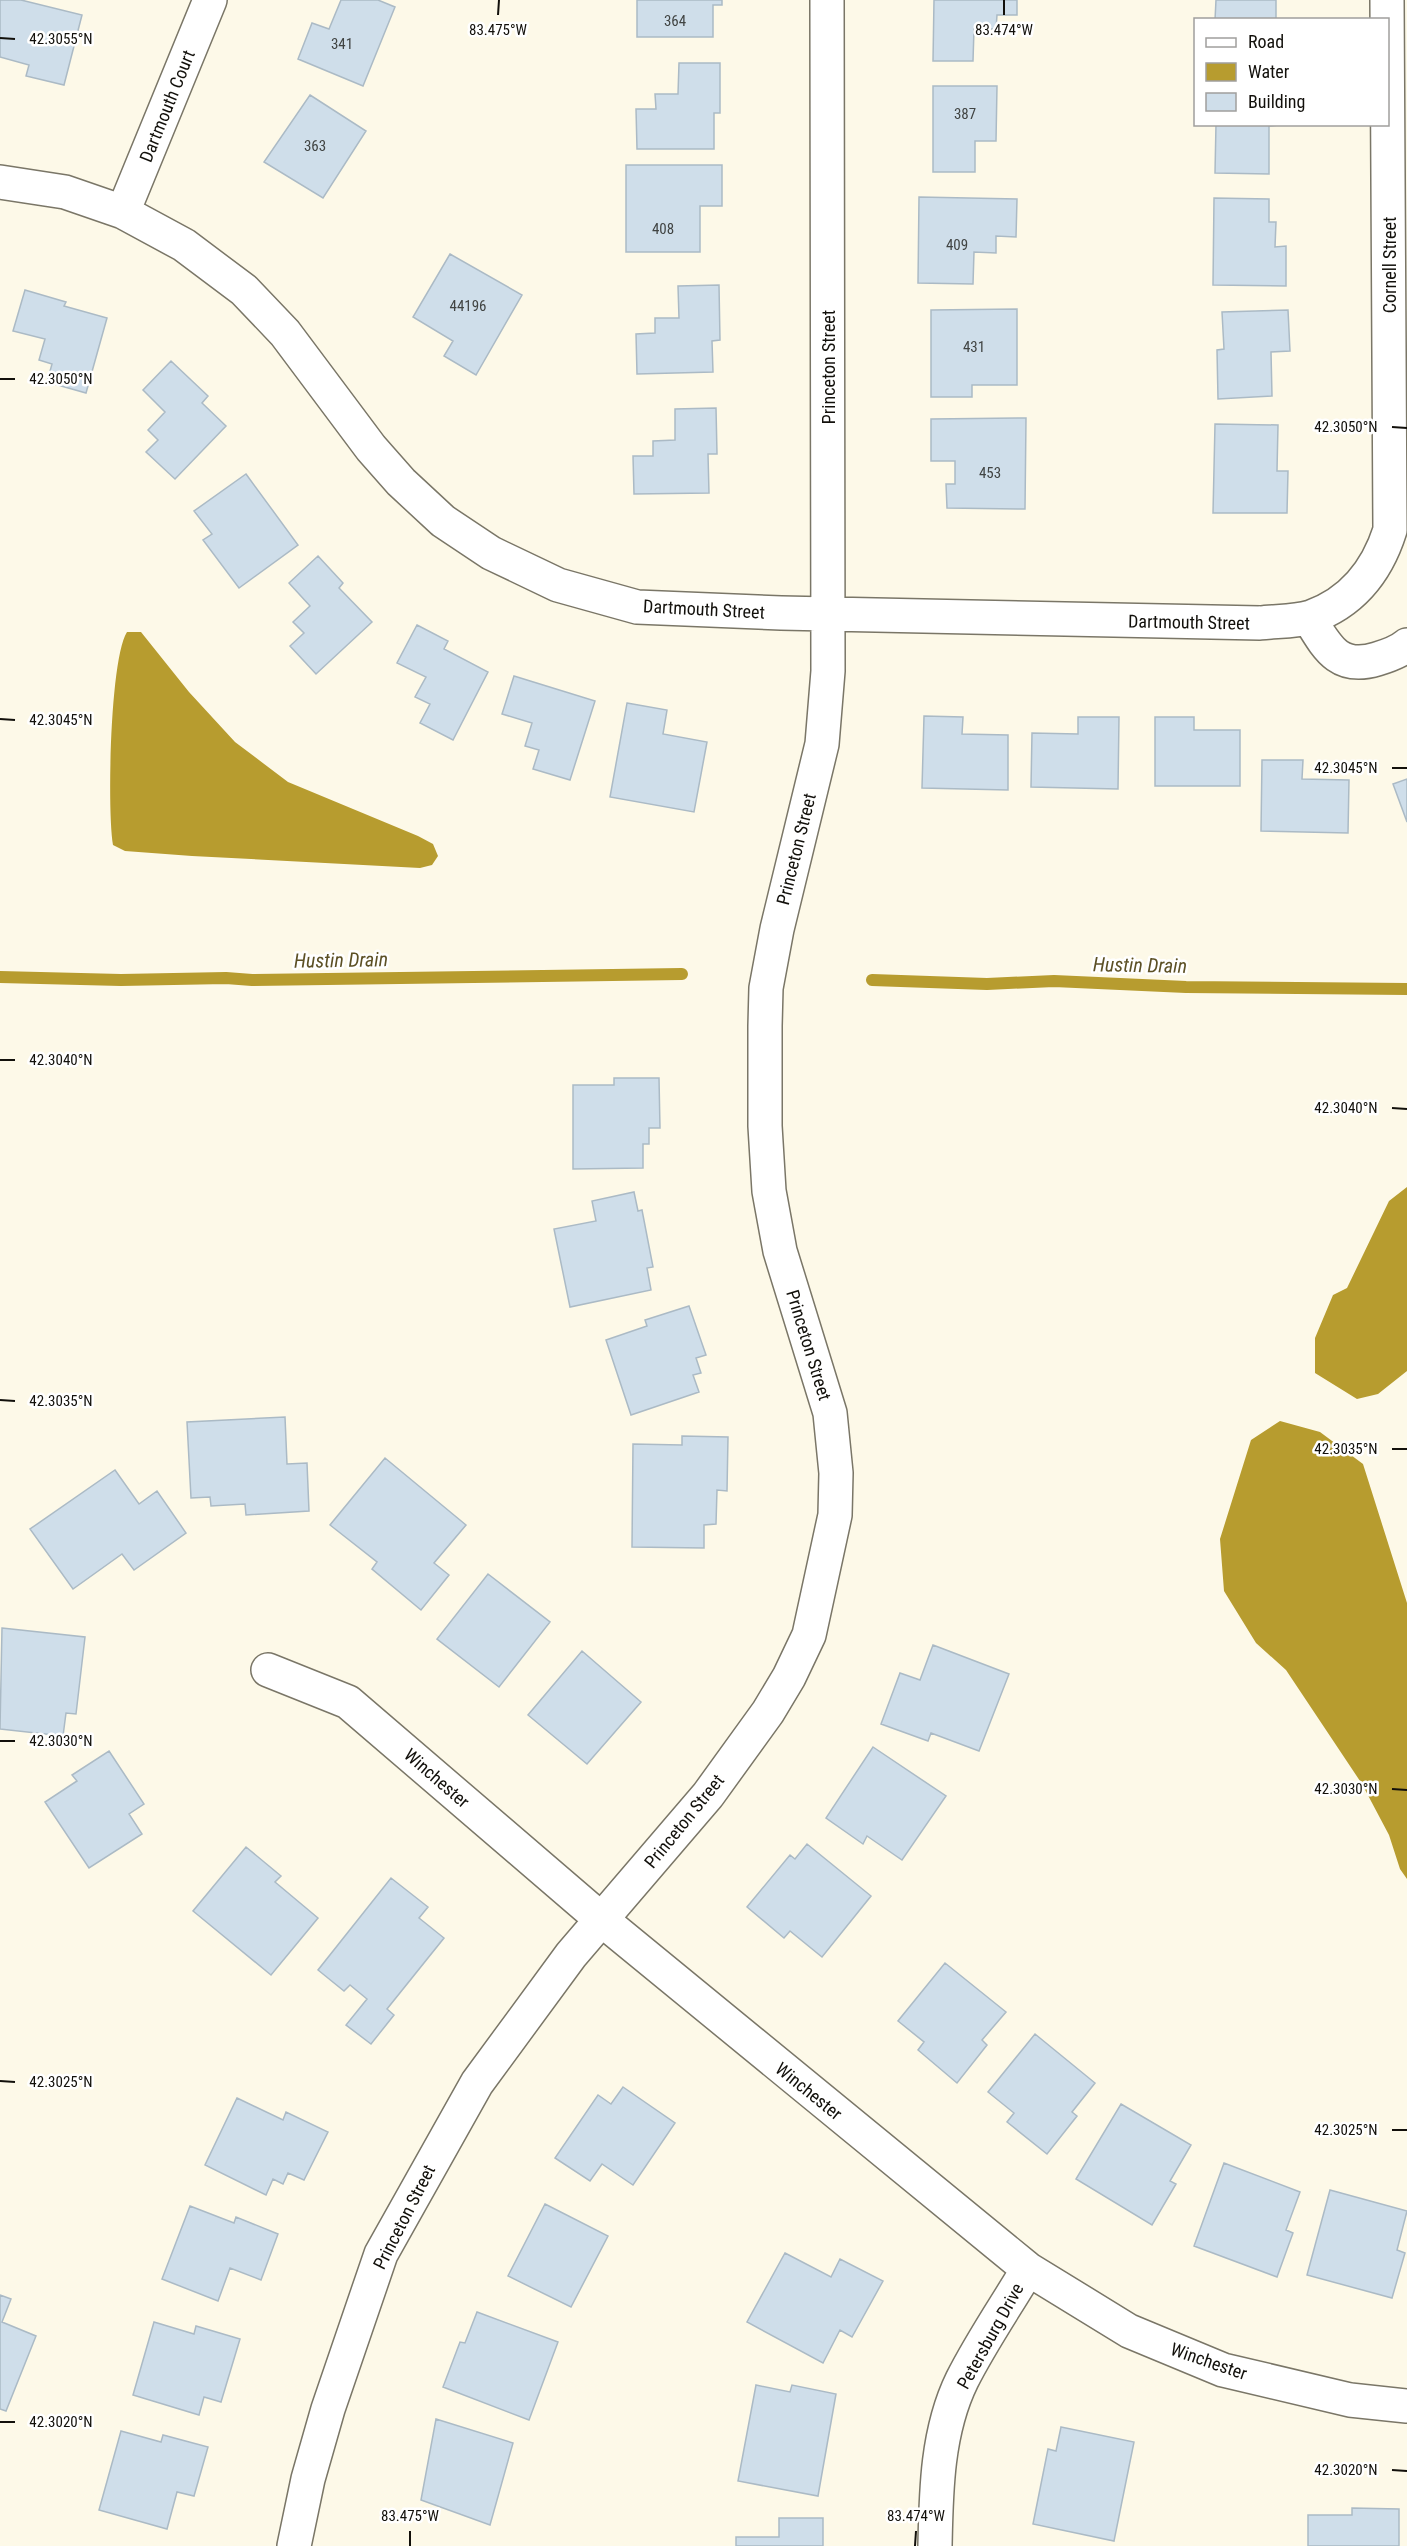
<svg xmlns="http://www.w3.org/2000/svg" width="1407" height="2546" font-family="'Roboto Condensed',sans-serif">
<rect width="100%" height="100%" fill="#fdf9e8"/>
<path fill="#b79c2f" d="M127,632H141L189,692L235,742L288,782L418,836L433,844L438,856L432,865L420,868L192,856L125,851L113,845C107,810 110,658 127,632Z
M1407,1187V1371L1378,1394L1357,1399L1315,1373V1338L1333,1295L1347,1288L1389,1201Z
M1280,1421L1320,1432L1363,1464L1407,1603V1879L1400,1869L1389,1835L1362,1784L1286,1670L1256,1643L1224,1591L1220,1539L1251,1440Z"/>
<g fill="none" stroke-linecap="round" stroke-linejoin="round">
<path stroke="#b79c2f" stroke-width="12" d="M0,977L121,980L226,978L252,980L682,974
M872,980L987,984L1054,981L1186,987L1407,989"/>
</g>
<path fill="#cfdeea" stroke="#abbac5" stroke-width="1.5" d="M0,0H21L82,15L64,85L26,76L29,65L0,57Z
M341,0H378L395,7L363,86L298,59L312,23L329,29Z
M637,0H722V5H713V37H637Z
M934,0H1017V15H997L996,29H974L973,61H933Z
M1216,0H1276V20H1215Z
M679,63H720V113H714V149H637L636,109H656L655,94H678Z
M933,86H997L996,141H975V172H933Z
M310,95L366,131L323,198L264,162Z
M1216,124H1288L1269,126V174L1215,173Z
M626,165H722V206H700V252H626Z
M919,197L1017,199L1016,237L996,236V253L974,252L973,284L918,283Z
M1214,198L1269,199V222H1276L1275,247L1286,246V286L1213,285Z
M450,254L522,295L476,375L444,356L453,341L413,317Z
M719,285L720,340L712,341L713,372L637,374L636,334L655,333V318H679L678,286Z
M25,290L66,302L64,306L107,318L86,393L47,382L52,364L39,360L45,339L13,331Z
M1017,309V385H972V397H931V310Z
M1288,310L1290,351L1271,352L1272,396L1218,399L1217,350L1224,349L1222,312Z
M171,361L208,396L202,403L226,426L175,479L146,452L158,440L148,430L165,412L143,390Z
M716,408L717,454H708L709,493L634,494L633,456H653V441L675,440V409Z
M1026,418L1025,509L947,508L946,484H955V461H931V419Z
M1215,424L1278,425L1277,471H1288L1287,513H1213Z
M246,474L298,545L239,588L203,540L212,534L194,511Z
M318,556L343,583L339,588L372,622L316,674L290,646L304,633L293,622L310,606L289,583Z
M417,625L448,641L444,649L488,672L453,740L420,723L430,704L415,697L426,677L397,663Z
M514,676L595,701L570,780L533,769L539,750L525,746L532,723L502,714Z
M627,703L667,710L663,734L707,742L694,812L610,797Z
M924,716L963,717L962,734L1008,735V790L922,788Z
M1078,717H1119L1118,789L1031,787L1032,733L1078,734Z
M1155,717H1194V730H1240V786H1155Z
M1262,760H1303L1302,779L1349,780L1348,833L1261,831Z
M1407,779V822L1393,784Z
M614,1078H659L660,1128H649V1144H643V1168L573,1169V1085H614Z
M634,1192L638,1211L642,1210L653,1267L647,1268L651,1290L570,1307L554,1229L596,1221L592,1201Z
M689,1306L706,1355L696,1358L701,1373L693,1375L699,1392L631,1415L606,1340L647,1326L645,1320Z
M285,1417L287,1464L307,1463L309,1511L246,1515L245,1504L211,1506L210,1497L191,1498L187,1422Z
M682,1436L728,1437L727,1491L717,1490L716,1524L704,1525V1548L632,1547L633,1444L682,1445Z
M385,1458L466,1525L434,1563L449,1575L421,1610L372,1569L377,1562L330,1525Z
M115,1470L139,1504L157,1491L186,1533L134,1570L122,1554L73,1589L30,1529Z
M488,1574L550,1622L499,1687L437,1639Z
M2,1628L85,1637L76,1714L66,1713L63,1736L0,1729Z
M933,1645L1009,1674L979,1751L931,1733L928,1741L881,1724L900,1673L920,1680Z
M582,1651L641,1702L587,1764L528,1715Z
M873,1747L946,1796L902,1860L867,1836L863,1844L826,1818Z
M109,1751L144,1804L129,1814L142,1834L89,1868L45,1802L77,1781L72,1775Z
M807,1844L871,1896L822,1957L790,1931L784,1938L747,1907L790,1855L795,1859Z
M246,1847L281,1876L275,1882L318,1918L271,1975L193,1911Z
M391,1878L428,1907L419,1918L444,1938L387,2009L394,2015L371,2044L346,2025L367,1999L350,1985L344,1991L318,1970Z
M945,1963L1006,2012L982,2040L987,2045L957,2083L918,2050L924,2042L898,2021Z
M1035,2034L1095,2083L1072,2112L1077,2116L1047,2154L1007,2122L1014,2113L988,2092Z
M623,2087L675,2123L633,2185L602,2164L590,2181L555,2158L598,2095L611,2104Z
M237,2098L283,2120L286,2112L328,2132L304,2180L288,2173L283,2184L273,2179L266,2195L205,2165Z
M1121,2104L1191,2145L1170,2181L1176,2184L1152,2225L1076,2179Z
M1224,2163L1300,2192L1286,2230L1293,2233L1277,2277L1194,2246Z
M1330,2190L1407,2211L1397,2250L1405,2253L1392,2298L1307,2275Z
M545,2204L608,2236L571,2307L508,2276Z
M190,2206L234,2223L236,2217L278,2234L261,2280L230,2268L218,2301L162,2279Z
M785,2253L831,2277L840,2259L883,2281L852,2337L840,2330L823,2363L747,2322Z
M0,2295L11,2299L2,2322L36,2336L6,2411L0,2409Z
M477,2312L558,2342L529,2420L443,2387L460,2342L465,2343Z
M154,2322L194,2334L196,2326L240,2339L221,2402L204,2397L199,2415L133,2395Z
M756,2385L790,2392L792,2385L836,2394L818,2496L738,2481Z
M436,2419L513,2443L490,2525L421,2500Z
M1061,2427L1134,2442L1114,2541L1033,2524L1048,2449L1056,2451Z
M121,2431L161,2442L163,2435L208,2447L194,2496L177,2492L167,2529L99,2510Z
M1352,2508L1399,2509V2546H1308V2515H1352Z
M779,2518H823V2546H736V2537H779Z"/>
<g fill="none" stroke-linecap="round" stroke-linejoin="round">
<defs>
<path id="street" d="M0,182L65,192L123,212L184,245L244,290L285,333L371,448L401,482L443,521L491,553L558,585L637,607L781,613L1260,623C1276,621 1295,622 1311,617C1353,602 1377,571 1390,530L1387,0
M123,212L210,0
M1309,618C1327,647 1338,671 1377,659C1387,656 1399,652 1407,645
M268,1670L348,1702L602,1920L1028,2269L1129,2331L1223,2370L1350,2400L1407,2406
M294,2546L308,2479L328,2409L381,2254L477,2083L571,1955L708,1795L768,1712L789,1677L809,1635L835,1515L836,1473L830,1413L780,1251L769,1191L765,1126V1026L766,988L777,929L822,744L828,671L827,0
M935,2546C936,2491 937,2431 962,2380C981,2342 1006,2306 1028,2269"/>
</defs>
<use href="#street" stroke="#7a7667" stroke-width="36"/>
<use href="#street" stroke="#fff" stroke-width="33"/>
</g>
<path fill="none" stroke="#12100b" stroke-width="2" d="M498,15L499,0M1004,15V0M0,38L15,39M0,379H15M1392,427L1407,428M0,719L15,720M1392,768H1407M0,1060H15M1392,1108L1407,1109M0,1400L15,1401M1392,1449H1407M0,1741H15M1392,1789L1407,1790M0,2081L15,2082M1392,2130H1407M0,2422H15M1392,2470L1407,2471M410,2546V2531M915,2546L916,2531"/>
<g text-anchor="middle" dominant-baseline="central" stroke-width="5" stroke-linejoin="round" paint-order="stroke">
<g font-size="15" fill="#414443">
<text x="675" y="21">364</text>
<text x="342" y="44">341</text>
<text x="965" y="114">387</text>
<text x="315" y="146">363</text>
<text x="663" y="229">408</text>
<text x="957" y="245">409</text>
<text x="468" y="306">44196</text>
<text x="974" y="347">431</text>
<text x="990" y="473">453</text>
</g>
<g font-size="18" fill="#12100b" stroke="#fff">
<text transform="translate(167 106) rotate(-68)">Dartmouth Court</text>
<text transform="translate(1389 265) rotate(-90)">Cornell Street</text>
<text transform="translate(828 367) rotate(-90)">Princeton Street</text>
<text transform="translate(704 609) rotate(3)">Dartmouth Street</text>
<text transform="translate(1189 622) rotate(1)">Dartmouth Street</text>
<text transform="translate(796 849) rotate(-76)">Princeton Street</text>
<text transform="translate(809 1345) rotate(73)">Princeton Street</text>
<text transform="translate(437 1778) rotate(41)">Winchester</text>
<text transform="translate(684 1821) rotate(-51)">Princeton Street</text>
<text transform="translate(809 2091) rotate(39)">Winchester</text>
<text transform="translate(404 2217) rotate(-63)">Princeton Street</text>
<text transform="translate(990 2336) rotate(-61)">Petersburg Drive</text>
<text transform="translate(1209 2361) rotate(19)">Winchester</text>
</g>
<g font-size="20" font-style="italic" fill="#5c5025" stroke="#fff">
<text transform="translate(341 960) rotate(-1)">Hustin Drain</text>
<text transform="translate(1140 965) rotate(1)">Hustin Drain</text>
</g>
</g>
<g font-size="15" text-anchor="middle" fill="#12100b" stroke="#fff" stroke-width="5" stroke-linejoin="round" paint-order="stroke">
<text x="498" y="35">83.475°W</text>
<text x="1004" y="35">83.474°W</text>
<text x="61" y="44">42.3055°N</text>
<text x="61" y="384">42.3050°N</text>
<text x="1346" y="432">42.3050°N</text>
<text x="61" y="725">42.3045°N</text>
<text x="1346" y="773">42.3045°N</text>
<text x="61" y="1065">42.3040°N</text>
<text x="1346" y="1113">42.3040°N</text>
<text x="61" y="1406">42.3035°N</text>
<text x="1346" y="1454">42.3035°N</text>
<text x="61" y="1746">42.3030°N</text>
<text x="1346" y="1794">42.3030°N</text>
<text x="61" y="2087">42.3025°N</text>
<text x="1346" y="2135">42.3025°N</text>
<text x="61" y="2427">42.3020°N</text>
<text x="1346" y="2475">42.3020°N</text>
<text x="410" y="2521">83.475°W</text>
<text x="916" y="2521">83.474°W</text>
</g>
<rect x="1194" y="18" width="195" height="108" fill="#ffffff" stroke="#a09f9d" stroke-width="1.5"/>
<rect x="1206" y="38" width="30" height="9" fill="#ffffff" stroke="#a09f9d" stroke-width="1.5"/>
<text x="1248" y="48" font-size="18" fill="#12100b">Road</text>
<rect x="1206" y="63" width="30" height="18" fill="#b79c2f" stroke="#a09f9d" stroke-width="1.5"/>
<text x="1248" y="78" font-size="18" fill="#12100b">Water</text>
<rect x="1206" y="93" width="30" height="18" fill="#cfdeea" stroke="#a09f9d" stroke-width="1.5"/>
<text x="1248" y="108" font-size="18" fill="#12100b">Building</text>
</svg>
